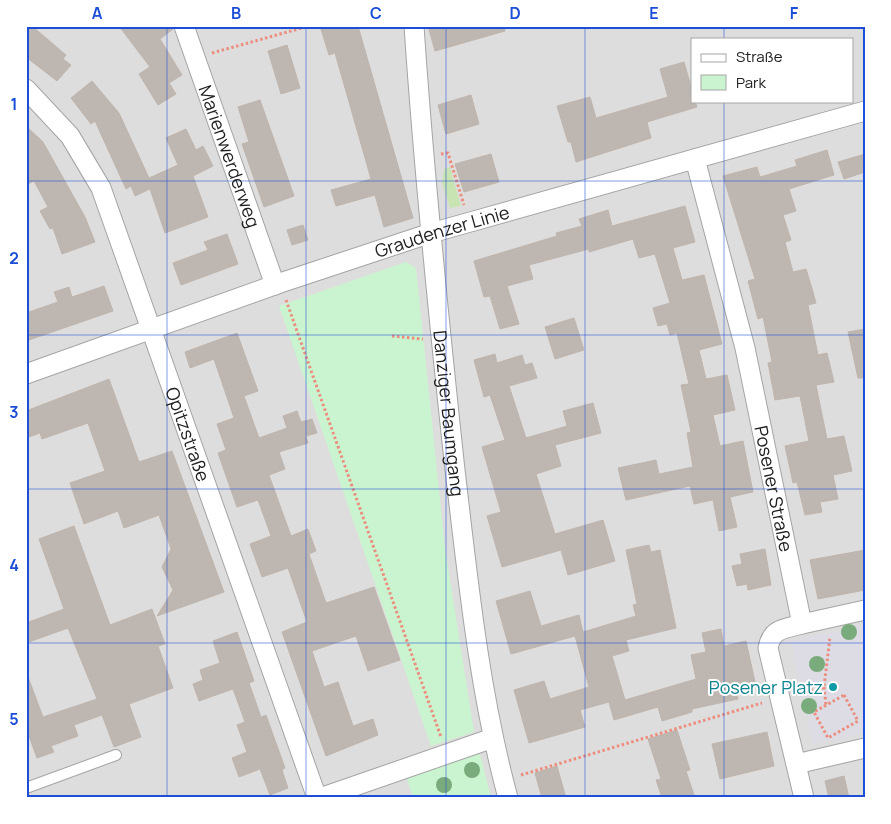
<svg xmlns="http://www.w3.org/2000/svg" width="891" height="824" font-family="Manrope,sans-serif">
<rect width="100%" height="100%" fill="#f0ede8"/>
<path fill="#dedddd" fill-rule="evenodd" d="M26,26H865V798H26ZM692,39H852V101H692Z"/>
<path fill="#c9e4b3" d="M450,167L461,206L450,208L442,183L444,169Z"/>
<path fill="#caf4cf" d="M406,262L416,268L445,548L474,732L431,746L279,306Z
M480,754L491,798H413L406,776Z"/>
<path fill="#dddce5" d="M865,625V733L813,744L791,641Z"/>
<path fill="#bdb6b1" stroke="#c0b5ac" d="M26,26H32L66,55L63,59L71,65L57,81L26,57Z
M119,26H173V29L160,39L182,75L169,83L176,94L158,105L139,74L150,67Z
M320,26H358L413,218L384,227L375,195L336,206L331,190L371,179L335,53L329,55Z
M428,26H504L505,31L435,51Z
M287,45L300,88L281,94L268,51Z
M684,62L692,90V101H695L697,107L647,122L651,138L576,162L571,142H568L557,106L590,97L596,118L668,97L660,69Z
M92,81L119,113L149,178L178,165L166,138L186,129L196,150L203,146L213,166L193,176L208,217L165,233L150,189L135,196L131,186L126,189L95,121L91,124L71,98Z
M471,95L479,124L446,134L438,105Z
M260,100L294,196L264,207L242,144L249,142L238,107Z
M26,126L43,142L85,217L95,242L62,254L53,228L50,229L40,211L48,207L34,181L26,185Z
M827,150L834,175L789,189L796,211L783,215L791,240L785,242L793,272L806,269L811,285L816,303L808,305L818,355L827,353L834,382L816,385L827,439L844,436L852,471L833,475L838,499L820,502L822,512L805,515L797,482L793,483L785,446L809,441L800,396L775,400L768,363L772,362L763,317L758,319L748,281L755,279L723,176L757,167L760,177L797,166L795,160Z
M491,154L499,182L464,192L455,164Z
M865,154V172L844,179L838,162Z
M685,206L695,242L673,248L682,280L704,275L722,344L699,350L706,379L727,375L735,410L713,415L720,446L743,441L753,492L730,497L737,527L719,531L713,500L694,504L690,486L626,500L618,468L656,460L659,474L693,467L687,433L691,432L681,385L689,384L677,333L670,335L667,324L658,326L653,308L670,303L655,254L639,258L633,239L589,252V249L529,265L533,279L507,286L519,324L500,329L490,296L484,297L474,261L557,236L556,233L582,226L579,219L608,210L612,226Z
M303,225L308,240L292,245L287,230Z
M227,234L238,264L181,285L173,263L208,250L204,242Z
M104,286L113,311L26,341V313L58,302L54,292L69,287L72,297Z
M574,318L584,350L555,359L545,327Z
M865,329V378H858L848,332Z
M237,333L258,391L244,396L259,438L287,428L283,416L297,411L301,422L312,419L317,433L306,436L308,443L279,452L285,469L269,475L291,536L308,529L316,551L309,554L326,603L374,587L400,660L368,671L356,636L312,651L324,687L338,682L353,726L373,719L378,735L326,756L282,632L307,622L288,568L262,577L250,544L271,536L258,500L237,507L218,453L226,450L217,424L234,418L214,359L190,368L185,352Z
M495,354L497,363L522,355L525,365L532,363L537,378L509,386L526,438L567,426L563,411L593,403L601,433L555,445L561,466L536,474L555,534L603,520L615,561L568,575L561,550L502,567L487,516L501,512L482,447L505,440L490,395L484,397L474,360Z
M109,379L139,462L172,451L224,592L157,616L173,590L162,567L171,549L159,515L124,528L118,511L84,524L70,483L105,471L88,423L42,439L40,433L26,438V411Z
M74,526L110,625L152,609L165,644L158,646L173,688L129,704L141,737L114,747L102,715L74,725L78,736L51,746L54,752L37,758L26,728V678L28,677L43,717L97,699L68,628L26,643V623L64,609L39,539Z
M649,545L651,552L660,550L676,628L626,640L629,651L612,656L625,700L696,679L691,655L706,652L702,633L721,629L724,646L746,641L755,682L735,686L738,699L692,709V712L662,721L658,707L614,720L609,702L580,710L585,727L529,743L514,690L544,681L550,699L589,687L575,636L511,654L496,601L530,591L541,626L579,615L583,632L636,616L633,605L637,604L626,550Z
M765,549L771,585L748,590L747,584L737,586L732,566L742,564L740,554Z
M865,550V590L818,599L810,560Z
M237,632L254,681L249,683L261,717L266,715L285,768L282,770L288,788L270,795L260,769L239,777L232,758L247,752L237,725L245,722L233,689L199,701L193,684L203,680L200,670L220,663L213,641Z
M677,730L690,770L686,771L695,798H662L656,780L661,779L648,739Z
M767,732L774,766L720,779L712,744Z
M557,766L566,798H542L535,773Z
M844,776L849,798H829L825,781Z"/>
<g fill="none" stroke-linecap="round" stroke-linejoin="round">
<defs>
<path id="lane" d="M26,788L116,755"/>
<g id="street">
<path id="s1" d="M184,26L275,285"/>
<path id="s2" d="M414,26C424,175 439,322 455,470C468,580 479,691 508,798"/>
<path id="s3" d="M26,89L70,136L101,188L317,798"/>
<path id="s4" d="M695,159L745,348L802,624C784,629 772,628 768,648L804,798"/>
<path id="s5" d="M26,374L280,283L431,233L865,111"/>
<path d="M802,624L865,610"/>
<path d="M796,764L865,748"/>
<path d="M320,798L493,738"/>
</g>
</defs>
<use href="#lane" stroke="#a4a4a4" stroke-width="12"/>
<use href="#street" stroke="#a4a4a4" stroke-width="21"/>
<path stroke="#ec8d7d" stroke-width="3" stroke-dasharray="2.5 2.5" stroke-linecap="butt" d="M212,53L309,26
M441,154L448,153L464,205
M286,300L441,737
M392,336L423,339
M824,687L826,705
M796,694L824,687L830,637
M844,695L858,721L828,738L814,712Z
M521,775L762,703"/>
<use href="#lane" stroke="#fff" stroke-width="10"/>
<use href="#street" stroke="#fff" stroke-width="19"/>
</g>
<g fill="#79ab7c">
<circle cx="849" cy="632" r="8"/>
<circle cx="817" cy="664" r="8"/>
<circle cx="809" cy="706" r="8"/>
<circle cx="472" cy="770" r="8"/>
<circle cx="444" cy="785" r="8"/>
</g>
<path fill="none" stroke="#1d4ed8" stroke-width="1" stroke-opacity="0.55" d="M167,26V798M306,26V798M446,26V798M585,26V798M724,26V39M724,101V798M26,181H865M26,335H865M26,489H865M26,643H865"/>
<circle fill="#0f9aa8" stroke="#fff" stroke-width="2" cx="833" cy="687" r="5"/>
<g text-anchor="middle" dominant-baseline="central" stroke-width="4" stroke-linejoin="round" paint-order="stroke">
<g font-size="18" fill="#202020" stroke="#fff">
<text stroke="none"><textPath href="#s1" startOffset="138">Marienwerderweg</textPath></text>
<text stroke="none"><textPath href="#s5" startOffset="440">Graudenzer Linie</textPath></text>
<text stroke="none"><textPath href="#s2" startOffset="389">Danziger Baumgang</textPath></text>
<text stroke="none"><textPath href="#s3" startOffset="386">Opitzstraße</textPath></text>
<text stroke="none"><textPath href="#s4" startOffset="339">Posener Straße</textPath></text>
</g>
<g font-size="18" fill="#0d838f" stroke="#fff" text-anchor="end">
<text x="823" y="687">Posener Platz</text>
</g>
</g>
<rect width="891" height="824" fill="none" stroke="#ffffff" stroke-width="55"/>
<rect x="691" y="38" width="162" height="65" fill="#ffffff" stroke="#a6a6a6"/>
<rect x="701" y="54" width="25" height="8" fill="#ffffff" stroke="#a6a6a6"/>
<text x="736" y="62" font-size="15" fill="#202020">Straße</text>
<rect x="701" y="75" width="25" height="15" fill="#caf4cf" stroke="#a6a6a6"/>
<text x="736" y="88" font-size="15" fill="#202020">Park</text>
<rect x="28" y="28" width="836" height="768" fill="none" stroke="#1d4ed8" stroke-width="2"/>
<g font-size="16" text-anchor="middle" font-weight="bold" fill="#1d4ed8">
<text x="97" y="19">A</text>
<text x="236" y="19">B</text>
<text x="376" y="19">C</text>
<text x="515" y="19">D</text>
<text x="654" y="19">E</text>
<text x="794" y="19">F</text>
<text x="14" y="110">1</text>
<text x="14" y="264">2</text>
<text x="14" y="418">3</text>
<text x="14" y="571">4</text>
<text x="14" y="725">5</text>
</g>
</svg>
